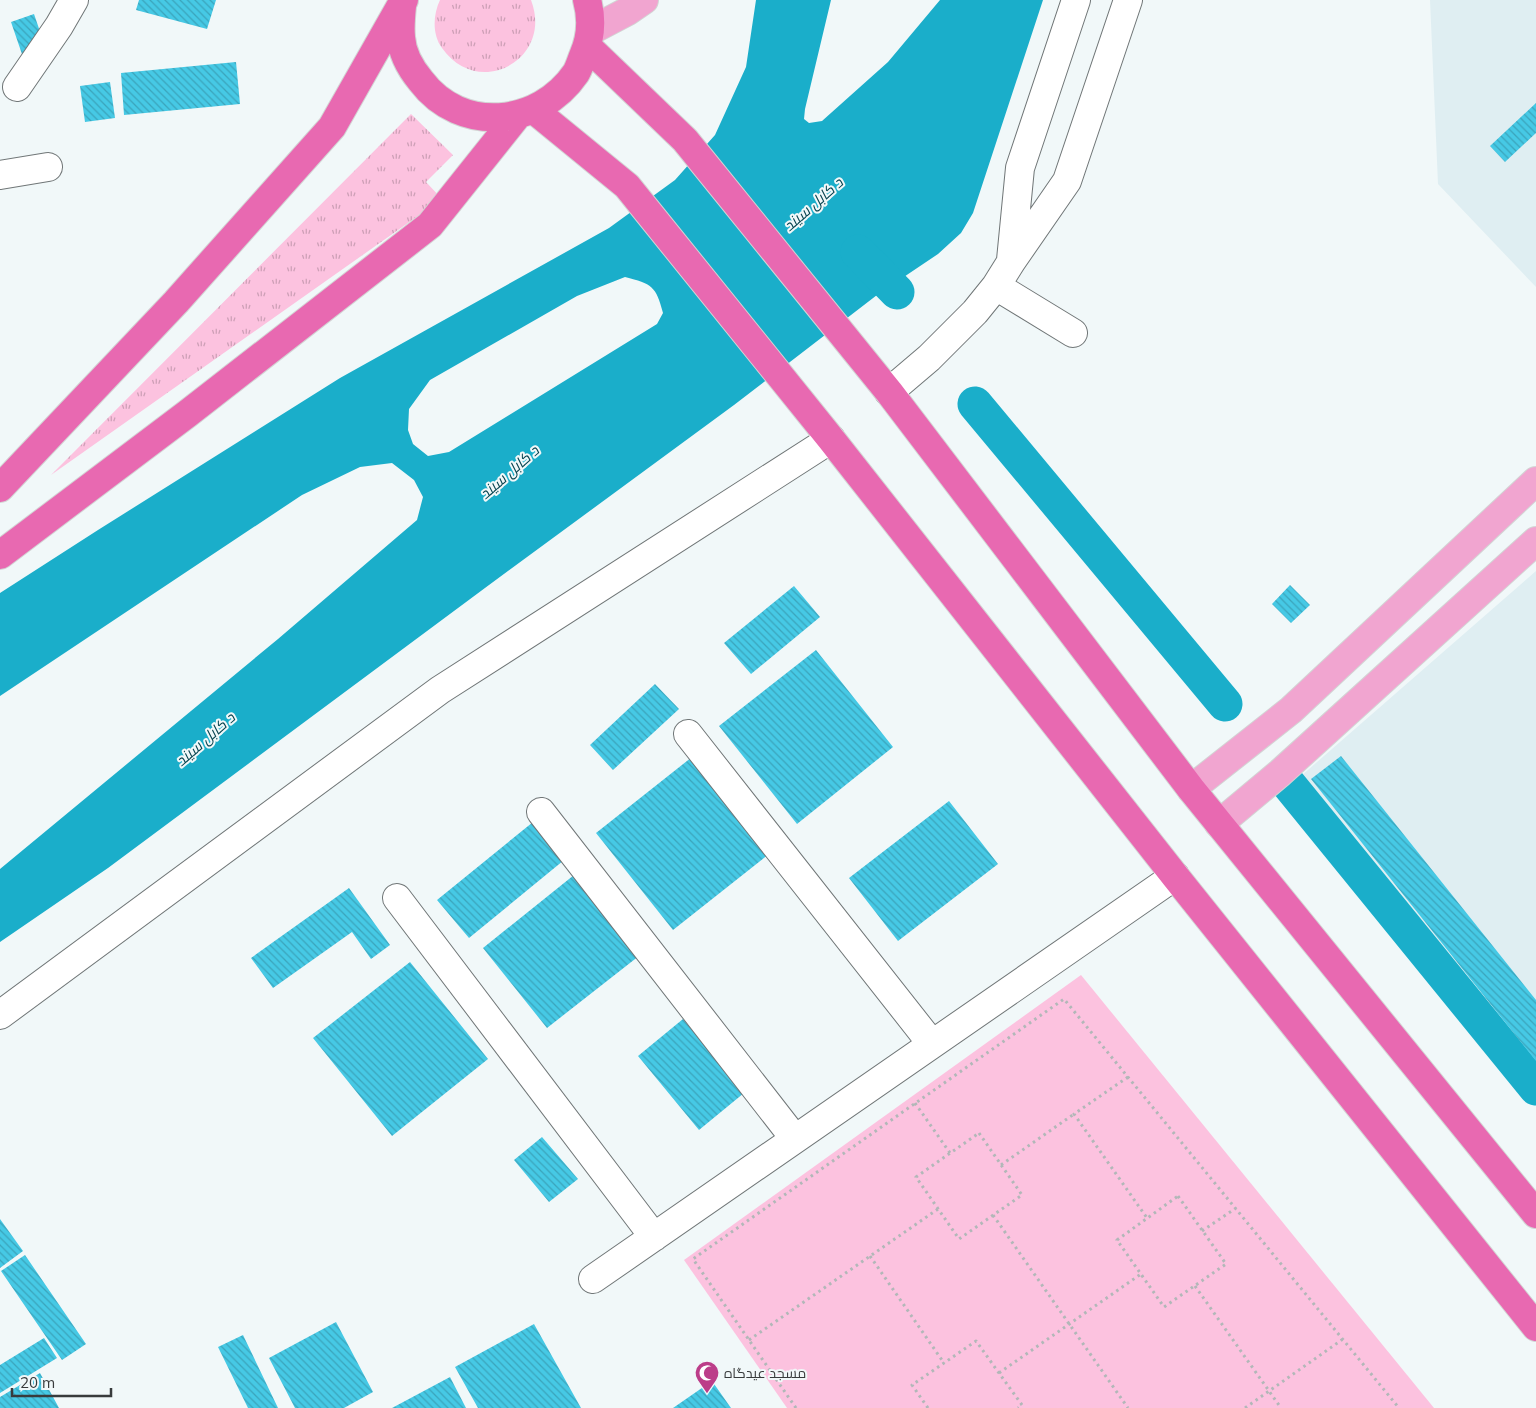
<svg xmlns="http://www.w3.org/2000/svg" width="1536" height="1408" font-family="Mulish,Cairo,sans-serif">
<defs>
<pattern id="grass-tufts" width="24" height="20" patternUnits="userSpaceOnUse" patternTransform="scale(1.25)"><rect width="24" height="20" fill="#fcc2df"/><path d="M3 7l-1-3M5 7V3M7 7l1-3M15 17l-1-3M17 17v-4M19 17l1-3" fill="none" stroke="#cd9fb6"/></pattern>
<pattern id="building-back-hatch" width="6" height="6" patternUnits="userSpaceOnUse" patternTransform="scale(1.25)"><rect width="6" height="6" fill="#46c9e5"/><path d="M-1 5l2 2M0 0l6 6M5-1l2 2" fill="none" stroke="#3ba4bb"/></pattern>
</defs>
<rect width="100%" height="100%" fill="#f1f8f9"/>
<path fill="#dfeef2" d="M1430,0H1536V287L1438,184Z
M1536,571V1064L1301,776Z"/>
<path fill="url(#grass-tufts)" d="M440,0H531C554,60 478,100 442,48C432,34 433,15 440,0Z
M411,114L453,155L426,182L442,199L51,475Z"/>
<path fill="#fcc2df" d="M1081,975L1434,1408H787L684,1260Z"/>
<path fill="#1aaeca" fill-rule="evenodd" d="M756,0H831L805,109L804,119L809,123L822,121L888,62L940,0H1043L973,213L961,233L938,254L877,295L734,405L489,585L108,868L0,942V869L278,639L417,520L423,497L414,480L392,463L360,467L302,495L0,696V593L98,530L340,378L609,228L675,180L715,135L746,67ZM625,277C652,284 656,286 663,313L657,324L449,452L428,456L413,444L408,430L409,409L430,380L577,296Z"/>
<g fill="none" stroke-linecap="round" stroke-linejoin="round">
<path stroke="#1aaeca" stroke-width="35" d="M858,252L897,292
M975,404L1225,704
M1286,781L1536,1088"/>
</g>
<path fill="url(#building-back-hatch)" d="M139,0H216L207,29L136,10Z
M34,14L47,52L24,60L11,22Z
M236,62L240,104L124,115L121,73Z
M110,82L115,118L85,122L80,86Z
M1536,103V133L1505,162L1490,146Z
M1290,585L1310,605L1291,623L1272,604Z
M794,586L820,617L751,674L724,643Z
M816,650L893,747L797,824L719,726Z
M655,684L679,709L613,770L590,745Z
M1341,756L1536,1000V1061L1311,779Z
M692,757L769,854L673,930L596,833Z
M949,801L998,864L898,941L849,878Z
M538,818L569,856L469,938L437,900Z
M579,871L644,952L547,1028L483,948Z
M349,888L390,945L371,959L352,932L273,988L251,958Z
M410,962L488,1059L392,1136L313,1038Z
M683,1019L744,1093L699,1130L638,1056Z
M542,1137L578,1179L549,1202L514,1160Z
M0,1219L23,1251L0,1268Z
M25,1255L86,1344L62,1360L1,1271Z
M336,1322L373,1392L344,1408H295L269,1358Z
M534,1324L581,1408H478L455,1367Z
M243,1335L278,1408H248L218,1347Z
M44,1338L57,1358L0,1393V1365Z
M40,1373L59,1408H0V1397Z
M450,1377L466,1408H392Z
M712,1381L731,1408H673Z"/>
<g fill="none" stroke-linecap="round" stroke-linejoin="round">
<defs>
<path id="minor" d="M17,87L59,26L74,0
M0,175L48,167
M1011,260L1020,168L1076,0
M996,286L1073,333
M889,392L929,358L975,312L996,286L1011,262L1067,181L1128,0
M688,734L932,1044
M541,812L795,1139
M397,898L654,1237
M0,1015L440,690L831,439
M593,1279L1175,876"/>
<path id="major" d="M590,31L628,11L644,0
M1191,789L1291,710L1536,481
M1219,824L1280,773L1536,541"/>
<path id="highway" d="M402,6C401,16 400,27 401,37C402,53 411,69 421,81C461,134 539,127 576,73C579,68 581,61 583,56C591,38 592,18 587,0
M587,46L685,140L889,392L1191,789L1536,1214
M534,110L627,186L831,439L1175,876L1536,1327
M0,488L176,302L332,127L404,0
M0,555L187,414L430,225L517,116"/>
</defs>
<use href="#minor" stroke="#707677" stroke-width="30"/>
<use href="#major" stroke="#d3d4d4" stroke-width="30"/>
<use href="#highway" stroke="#d3d4d4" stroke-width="30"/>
<path stroke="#b2b7b8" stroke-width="3" stroke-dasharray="2.5 4" stroke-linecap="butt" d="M1128,1077L1074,1114L1147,1218
M915,1103L950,1153
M979,1133L1022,1195L959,1239L916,1177Z
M1001,1165L1074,1114
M1178,1196L1226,1264L1164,1307L1117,1240Z
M993,1215L1128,1408
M1202,1231L1236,1208
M870,1256L944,1363
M1195,1286L1281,1408
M749,1340L938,1209
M999,1373L1141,1274
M796,1408L693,1259L1064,999L1399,1408
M928,1408L912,1385L976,1341L1022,1405L1018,1408
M1245,1408L1343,1339"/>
<use href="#minor" stroke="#fff" stroke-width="28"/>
<use href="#major" stroke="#f1a5d0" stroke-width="28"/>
<use href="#highway" stroke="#e869b1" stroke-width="28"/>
</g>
<defs>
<symbol id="mosque-pin" viewBox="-11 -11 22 30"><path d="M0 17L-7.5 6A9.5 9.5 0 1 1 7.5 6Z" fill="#bc3d89" stroke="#f1f8f9"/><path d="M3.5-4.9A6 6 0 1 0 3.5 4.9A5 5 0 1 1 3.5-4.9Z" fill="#fff"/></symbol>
</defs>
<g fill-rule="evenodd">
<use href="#mosque-pin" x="693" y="1359" width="28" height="38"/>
</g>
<g text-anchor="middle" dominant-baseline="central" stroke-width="4" stroke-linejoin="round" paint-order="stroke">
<g font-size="14" fill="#383b3c" stroke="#f1f8f9" text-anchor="start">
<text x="724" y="1373">مسجد عیدگاه</text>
</g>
<g font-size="15" font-style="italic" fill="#07434f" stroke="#f1f8f9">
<text transform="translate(813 204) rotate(-41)">د کابل سيند</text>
<text transform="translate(509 472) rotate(-41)">د کابل سيند</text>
<text transform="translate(205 739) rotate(-41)">د کابل سيند</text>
</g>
</g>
<path d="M12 1388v8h99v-8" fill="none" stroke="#383b3c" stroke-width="2.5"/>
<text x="20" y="1388" font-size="15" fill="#383b3c" stroke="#f1f8f9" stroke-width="4" paint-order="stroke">20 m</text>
</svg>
